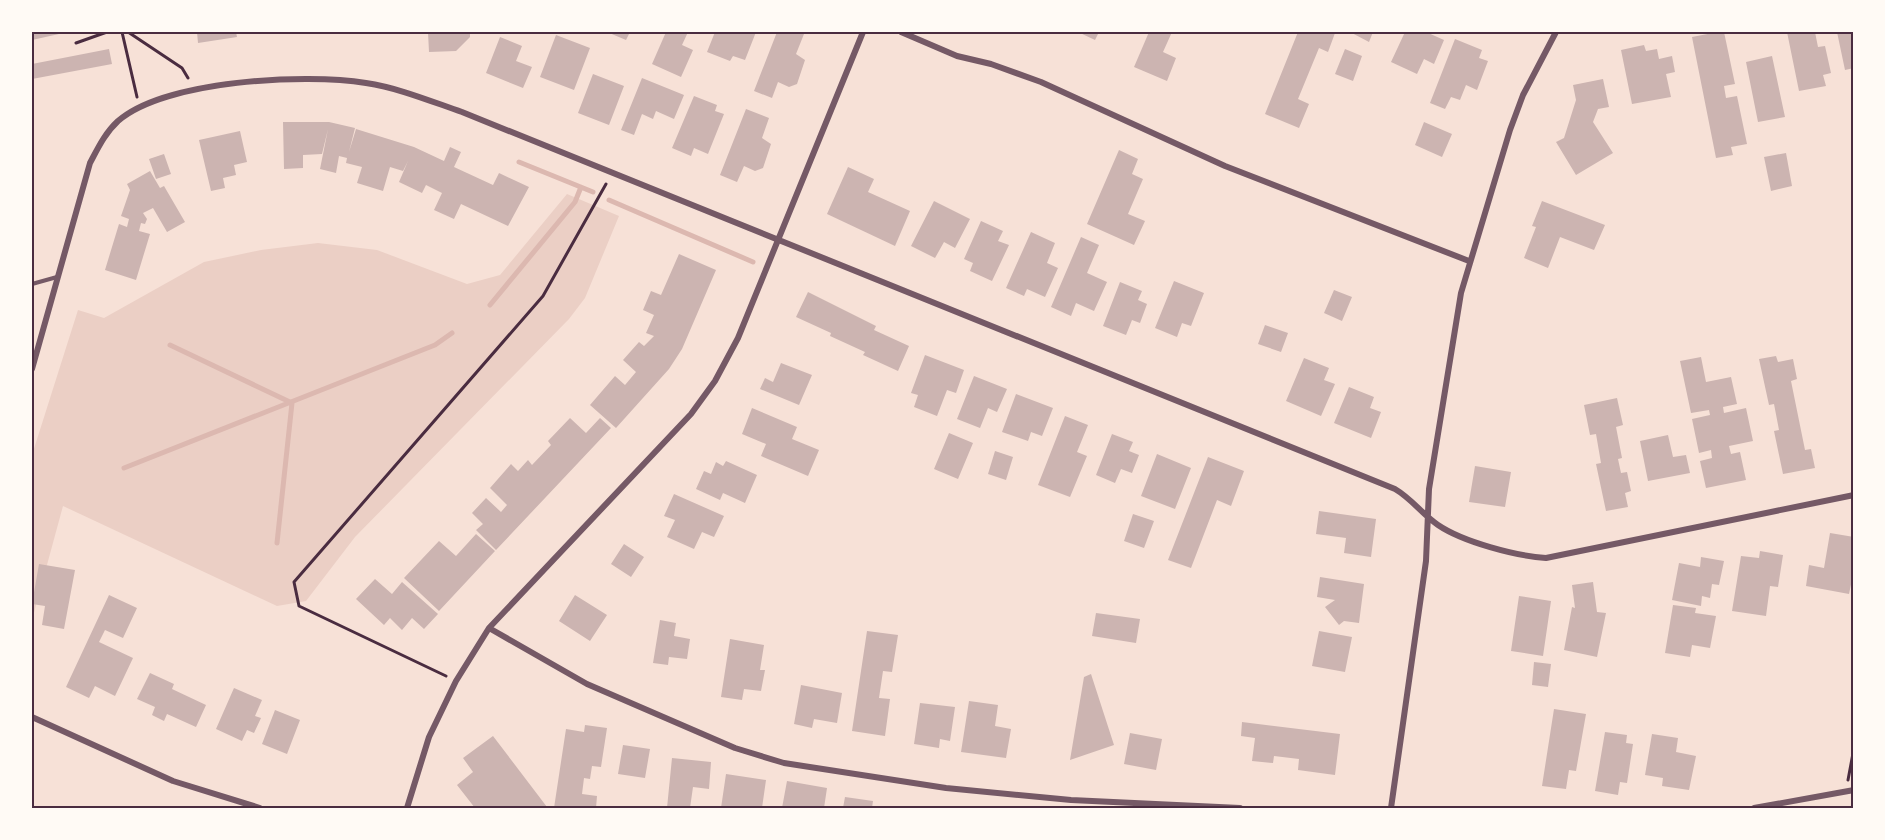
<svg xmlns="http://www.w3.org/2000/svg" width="1885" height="840" font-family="'DejaVu Sans',sans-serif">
<rect width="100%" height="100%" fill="#f7e1d7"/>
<path fill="#ebcfc5" d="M567,194L619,216L585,298L569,319L355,537L306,601L277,606L63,506L32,620V455L78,310L104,318L204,262L261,250L318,243L377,250L467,284L500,275Z"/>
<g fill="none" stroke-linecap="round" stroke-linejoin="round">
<path stroke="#dcb8b0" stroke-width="5" d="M519,162L593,192
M609,200L753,262
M490,305L575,202L581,187
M170,345L292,403
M124,468L435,345L452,333
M277,543L292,403"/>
</g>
<path fill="#ccb4b1" d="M32,32H58L59,34L32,40Z
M197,32H236L237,37L198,43Z
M428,32H470V37L456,51L429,52Z
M607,32H630L626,40Z
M666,32H688L682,45L693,50L681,77L652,64Z
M715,32H756L745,60L733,56L730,61L707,52Z
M777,32L804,34L796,54L805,60L797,84L789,87L778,82L772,98L754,91Z
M1078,32H1099L1095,40Z
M1149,32H1172L1163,52L1176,58L1167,81L1134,67Z
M1298,32L1335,33L1328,52L1319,48L1298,99L1309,104L1299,128L1265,114Z
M1350,32H1373L1369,42Z
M1405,32H1426L1444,40L1434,64L1424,59L1417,74L1391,62Z
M1718,32H1724L1735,84L1724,86L1726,98L1737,96L1747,144L1731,147L1733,155L1716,158L1692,37Z
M1787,32H1815L1818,47L1825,46L1831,73L1823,75L1826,86L1799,91Z
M1837,32H1854V68L1845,70Z
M556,35L590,48L574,90L540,77Z
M500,37L522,46L516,61L532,67L523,88L486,73Z
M1455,39L1482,50L1479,58L1488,61L1477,90L1466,85L1460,100L1451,97L1445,109L1430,103Z
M1644,45L1646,51L1657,49L1659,59L1672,56L1675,72L1666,74L1671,97L1632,104L1621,50Z
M109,49L112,64L32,79V64Z
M1345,49L1362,56L1353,81L1335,74Z
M1772,56L1785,117L1758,122L1746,62Z
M593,74L624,86L609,125L578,113Z
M642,78L684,95L674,119L656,111L653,119L642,114L634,135L621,130Z
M1603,79L1609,107L1598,109L1593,122L1613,153L1576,175L1556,142L1564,138L1576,100L1573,85Z
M694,96L717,105L715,111L724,114L708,154L694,148L691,156L672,148Z
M746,109L769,118L762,138L771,144L763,168L755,171L744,166L737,182L720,175Z
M283,122H329L355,128L349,152L356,129L414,147L444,161L450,147L461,152L454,167L493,185L499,173L529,187L508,226L461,204L454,219L434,210L442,193L426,185L422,193L399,182L408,161L403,171L390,167L383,191L357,183L362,167L346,163L347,158L339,156L336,173L320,169L328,129L322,154L303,155V168L284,169Z
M1424,122L1452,134L1442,157L1415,145Z
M240,131L247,162L234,165L236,175L223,178L225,188L211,191L199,140Z
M1119,150L1138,159L1132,174L1143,179L1128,214L1145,221L1134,245L1087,224Z
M1786,153L1792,186L1771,191L1764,157Z
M164,154L171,174L156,179L149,159Z
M848,167L874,179L868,192L910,211L895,246L827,214Z
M150,171L160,188L164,186L185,222L167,232L153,208L143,213L147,219L145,224L141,223L139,231L150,234L136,280L105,270L119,224L127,227L129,219L121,216L130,190L127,184Z
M934,201L970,219L955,248L944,242L935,258L911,246Z
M1542,201L1605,225L1594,250L1560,237L1548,268L1524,258L1536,227L1532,226Z
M981,221L1003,231L998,241L1009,245L992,281L970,271L973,263L964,259Z
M1031,232L1055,243L1047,263L1058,268L1045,297L1027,289L1024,296L1006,288Z
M1081,237L1099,245L1087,273L1107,282L1094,311L1076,303L1071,316L1051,307Z
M679,254L716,270L682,349L669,369L616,428L590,405L615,376L625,385L636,372L623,360L639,342L644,346L654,336L646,333L654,315L643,310L651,291L661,295Z
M1174,281L1204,293L1191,326L1182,323L1177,337L1155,328Z
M1120,282L1142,291L1138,300L1147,304L1140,323L1132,320L1126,335L1103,326Z
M1334,290L1352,297L1342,321L1324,313Z
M808,292L876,326L874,330L909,346L898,371L863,355L865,352L830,336L831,333L796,317Z
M1265,325L1288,333L1281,352L1258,344Z
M925,355L964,370L956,393L947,390L937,416L914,407L918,395L911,393Z
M1776,356L1778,362L1793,359L1797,379L1791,381L1805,450L1811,449L1815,468L1783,474L1774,431L1779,430L1774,404L1769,405L1759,359Z
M1701,357L1706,382L1731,377L1737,404L1723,407L1724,413L1746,408L1753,441L1729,446L1731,454L1740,452L1746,480L1706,488L1700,461L1712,458L1711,450L1699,453L1692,419L1710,415L1709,410L1691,413L1680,361Z
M1304,358L1329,368L1324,380L1335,384L1321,416L1286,401Z
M781,363L812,375L799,405L760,389L765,378L773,382Z
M974,376L1007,389L997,412L988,408L980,428L957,419Z
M1349,387L1374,397L1370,408L1381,412L1371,438L1334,423Z
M1016,394L1053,408L1042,436L1031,432L1028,441L1002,432Z
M1617,398L1623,425L1616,427L1622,458L1618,459L1621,473L1627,472L1631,491L1625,493L1628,507L1606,511L1596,464L1601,463L1596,434L1590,435L1584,405Z
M752,408L797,427L792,439L819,450L808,476L761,456L766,444L742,434Z
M1065,416L1088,425L1077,452L1087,456L1070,497L1038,485Z
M570,418L586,433L600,418L611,428L496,550L476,530L483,524L472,513L486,498L501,512L507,505L490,488L511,464L518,471L528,460L532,465L551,445L548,441Z
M949,433L973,443L958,479L934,469Z
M1112,434L1133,442L1129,451L1139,455L1132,473L1121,469L1115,483L1096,475Z
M1668,435L1673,457L1686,455L1690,473L1648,481L1640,441Z
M995,451L1013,457L1006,480L988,474Z
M1157,454L1191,468L1175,509L1141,496Z
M1208,457L1244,471L1231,506L1217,500L1191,568L1168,560Z
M726,461L757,475L745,503L723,493L720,500L696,489L704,471L711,474L716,462L723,466Z
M1475,466L1511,472L1505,507L1469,502Z
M674,494L724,516L714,537L702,532L694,549L667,537L675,520L664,516Z
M1319,511L1376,519L1371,557L1344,553L1346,538L1316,534Z
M1133,514L1154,521L1144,548L1124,541Z
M1830,533L1854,537V570L1849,594L1806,586L1809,565L1824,568Z
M476,534L495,551L439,611L404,578L439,541L456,556Z
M624,544L644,557L631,577L611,564Z
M1760,551L1783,555L1778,587L1770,586L1766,616L1732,611L1741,556L1759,558Z
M1701,557L1724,561L1719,585L1712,584L1710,598L1702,596L1701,606L1672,600L1679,563L1700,567Z
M39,564L75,570L64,629L42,625L45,606L32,604Z
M1320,577L1364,584L1359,623L1344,621L1339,625L1325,607L1335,600L1317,597Z
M375,579L392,594L402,582L438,614L424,629L412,618L402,630L390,618L384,625L356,599Z
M1593,582L1597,612L1606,613L1597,657L1564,650L1572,607L1575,608L1572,585Z
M109,595L137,608L123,638L105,630L99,642L133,658L115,696L95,686L89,698L66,687Z
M575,595L607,615L590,641L559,621Z
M1519,596L1551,601L1543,656L1511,651Z
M1673,605L1696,608L1695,613L1716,616L1710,648L1692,645L1690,657L1665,653Z
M1096,613L1140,619L1136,643L1092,636Z
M660,620L676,623L674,636L690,639L687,659L669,657L668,665L653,663Z
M867,631L898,635L892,672L883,671L879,698L890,699L885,736L852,731Z
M1319,631L1352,637L1345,672L1312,666Z
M730,639L764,645L760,670H765L761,691L744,689L742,700L721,697Z
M1534,662L1551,664L1548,687L1532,685Z
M150,673L174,684L172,689L206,705L196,727L167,714L164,721L152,715L155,707L137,699Z
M1091,674L1114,745L1070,760L1084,677Z
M801,685L842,693L837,723L814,719L812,728L794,724Z
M234,688L262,700L255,716L261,718L254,733L247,730L242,741L216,729Z
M969,701L998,705L995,726L1011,729L1006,758L961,752Z
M920,703L955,707L950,741L940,739L939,748L914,744Z
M1554,709L1586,714L1576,771L1569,770L1566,789L1542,786Z
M275,710L300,720L287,754L262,744Z
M1242,722L1340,734L1335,775L1298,770L1299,759L1274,756L1273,763L1252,761L1255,738L1241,736Z
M585,725L607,728L601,767L592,766L590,779L584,778L582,794L597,796L596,808H554L566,729L584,732Z
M1605,732L1627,735L1626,743L1633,744L1627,783L1620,782L1618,795L1595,791Z
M1130,733L1162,739L1156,770L1124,764Z
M1652,734L1678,738L1676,752L1696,756L1689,790L1662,786L1663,778L1645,775Z
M493,736L547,807L545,808H475L457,785L473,772L463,758Z
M623,745L650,749L645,778L618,774Z
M672,758L711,762L709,789L693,787L690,808H667Z
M726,774L766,780L762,808H721Z
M787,781L827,788L824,808H782Z
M845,797L873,801L872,808H843Z"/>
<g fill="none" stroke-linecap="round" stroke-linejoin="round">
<path stroke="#4a2c40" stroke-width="3" d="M122,32L137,97
M128,32L182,68L188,78
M76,43L107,32
M446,676L299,606L294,582L543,296L606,184
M1848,780L1854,748"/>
<path stroke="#755966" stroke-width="4" d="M32,284L57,277"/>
<path stroke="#755966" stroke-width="6" d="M901,32L957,56L991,64L1041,82L1225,166L1469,261
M32,369L90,163C98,148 105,133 118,121C165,80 306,73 366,83C399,88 430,101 462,112L1395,489C1412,499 1422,514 1438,525C1463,542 1516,556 1546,558L1854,495
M489,628L587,684L735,748L784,763L946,788L1071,800L1240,808
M32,717L173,781L260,808
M407,808L429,737L456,681L489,628L691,414L715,381L738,338L863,32
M1391,808L1426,561L1429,489L1461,293L1510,130L1523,95L1556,32
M1754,808L1854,790"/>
</g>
<rect width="1885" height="840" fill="none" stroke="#fffaf5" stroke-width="66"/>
<rect x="33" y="33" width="1819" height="774" fill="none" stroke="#4a2c40" stroke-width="2"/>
</svg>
